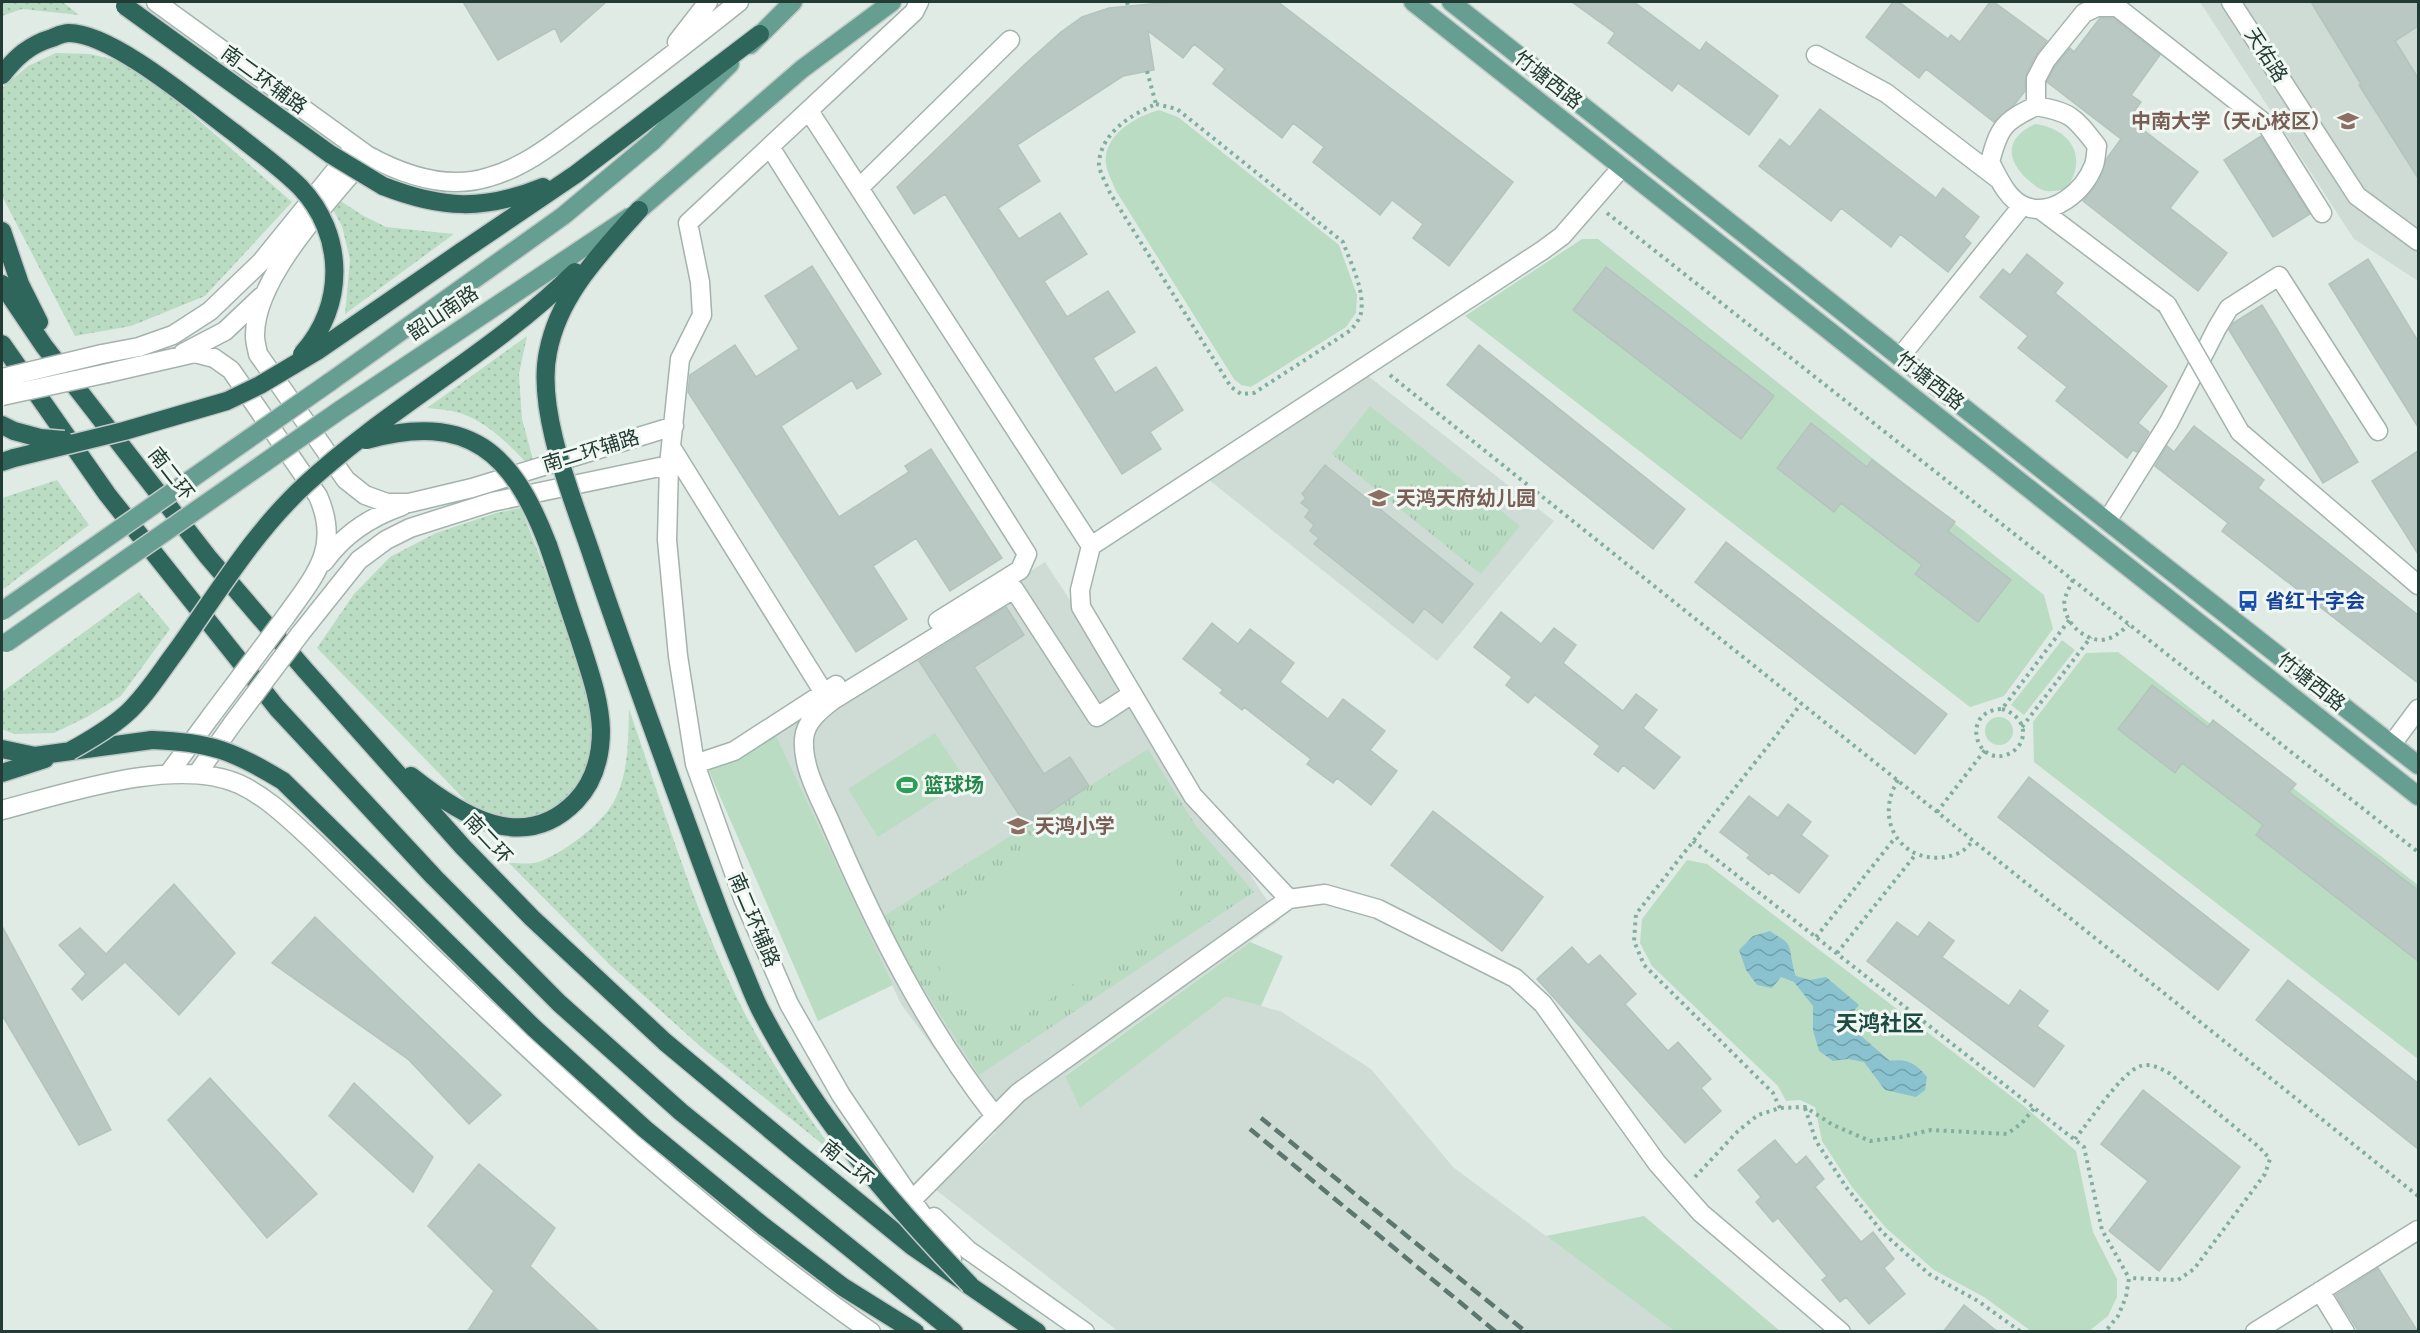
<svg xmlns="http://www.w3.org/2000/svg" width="2420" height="1333" font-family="Karla,'Noto Sans SC',sans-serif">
<defs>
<pattern id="grass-dots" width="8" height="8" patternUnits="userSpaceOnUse" patternTransform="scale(1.5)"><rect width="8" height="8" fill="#badcc3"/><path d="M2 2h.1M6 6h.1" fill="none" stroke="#a0bea8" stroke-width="1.8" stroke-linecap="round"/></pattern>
<pattern id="park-tufts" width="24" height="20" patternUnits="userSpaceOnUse" patternTransform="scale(1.5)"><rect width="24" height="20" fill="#badcc3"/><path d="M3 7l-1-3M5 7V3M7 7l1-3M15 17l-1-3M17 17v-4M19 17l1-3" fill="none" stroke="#a0bea8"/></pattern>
<pattern id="water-waves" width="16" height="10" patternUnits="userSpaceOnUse" patternTransform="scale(1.5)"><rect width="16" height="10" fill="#8ac3cf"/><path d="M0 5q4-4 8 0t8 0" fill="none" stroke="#70a0a9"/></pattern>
</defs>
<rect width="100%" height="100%" fill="#e1ebe6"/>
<path fill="#cfdbd5" d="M2200,2H2418V281L2354,239Z
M1363,372L1554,521L1437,661L1204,476Z
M1045,562L1280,920L1065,1075L1080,1107L1226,997L1280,1011L1371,1069L1453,1167L1674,1331L1119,1332L936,1190L996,1132L901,1004L774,731Z"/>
<path fill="url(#grass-dots)" d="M2,2H63L79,15L22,9L2,16Z
M56,53L90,54L136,65L292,202L205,296L131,326L75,336L2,196V88L28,66Z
M321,188L362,215L386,227L454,234L345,314L350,260L342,226Z
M527,336L519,374L522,419L537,474C514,450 492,424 460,413C449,410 437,409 427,408Z
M57,480L89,525L2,590V498Z
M521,508L566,625L588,700L595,741L583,777L565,801L542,815L508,819L469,804L317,648L354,594L390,557L436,533L496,513Z
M139,592L170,629L121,696L87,717L54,733L14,734L2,729V692Z
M629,709C664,810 695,913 743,1010C769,1061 803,1109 836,1155L701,1047L611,966L509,863C519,863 532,865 541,861C566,851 607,821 617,795C629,768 628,738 629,709Z"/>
<path fill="url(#park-tufts)" d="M1370,406L1520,526L1481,574L1332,454Z
M1148,749L1196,826L1254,892L979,1075L879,919Z"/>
<path fill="#badcc3" d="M1159,110L1178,117L1339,245L1357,295L1356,313L1346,327L1251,387L1241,385L1234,379L1116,191C1113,183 1107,173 1106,164C1102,136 1136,116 1159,110Z
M2035,124C2071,129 2089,157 2066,189C2060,190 2053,192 2047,191C2039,190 2033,184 2027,179C2004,157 2007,137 2035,124Z
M1582,239H1598L2044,595L2053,629L2004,696L1970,707L1465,316Z
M2062,640L2075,650L2024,715L2011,705Z
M2118,652L2418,885V1059L2034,762L2033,722L2086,653Z
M1985 731a14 14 0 1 1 28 0a14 14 0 1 1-28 0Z
M774,731L893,985L818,1021L708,769Z
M935,733L966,780L878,837L848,789Z
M1106,810C1161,819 1197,865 1172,920L1016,1021C957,1017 920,967 941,910L1094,812Z
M1687,860L1707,864L2024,1106L2076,1151L2093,1232L2117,1279V1297L2108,1316L2089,1331H2031L1984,1297L1934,1270L1886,1228L1852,1187L1822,1141L1815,1107L1800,1100L1786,1101L1778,1086L1652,966L1640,943L1642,919Z
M1250,942L1283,956L1261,1006L1226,997L1080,1108L1065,1076Z
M1644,1216L1780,1331H1674L1546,1236Z"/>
<path fill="url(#water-waves)" d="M1770,931C1775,935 1782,938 1787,943C1792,949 1791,965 1796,976L1810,980L1826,977L1859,1005L1845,1022L1890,1061C1907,1058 1917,1064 1927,1077L1925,1090L1916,1097L1885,1090L1864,1062L1848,1059L1833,1061L1819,1051L1813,1030V1006L1794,982L1781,977L1772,988L1757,985L1746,970L1739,950L1753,936Z"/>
<path fill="#b9c8c2" stroke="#b3c4bd" stroke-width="1.5" d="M463,2H606L561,42L555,28L498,60Z
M1172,2H1278L1513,182L1449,266L1413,238L1423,224L1392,200L1380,215L1313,162L1324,147L1293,123L1282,138L1213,84L1225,69L1194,44L1183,58L1148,31L1154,70L1123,76L1017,145L1040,181L998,208L1019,239L1060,213L1087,254L1044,281L1067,317L1108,291L1135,332L1093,358L1115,393L1156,367L1183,410L1150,432L1161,449L1122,474L945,194L914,214L897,187L1024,65L1061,32L1082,17L1109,8Z
M1572,2H1634L1700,51L1706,42L1778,96L1749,135L1678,83L1672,91L1608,43L1615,33Z
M1893,2H1899L1948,39L1951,35L1960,42L1990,2H1994L2047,41L2036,55L2026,74L2025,91L2015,104L1994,122L1926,69L1919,78L1866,37Z
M2311,2H2418V26L2395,41L2418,78V178L2359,85L2361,84Z
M2100,18H2113L2160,55L2131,95L2141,102L2129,119L2198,172L2170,208L2227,253L2198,291L2083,201L2099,181L2107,158L2121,139L2047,82L2055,66L2070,48L2074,52Z
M1820,109L1936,198L1943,188L1979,217L1964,237L1971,243L1948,272L1900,234L1891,247L1841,208L1831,221L1759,166L1780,139L1790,147Z
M2261,136L2310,214L2273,237L2224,160Z
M2027,254L2063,283L2055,293L2167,386L2138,423L2149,432L2137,452L2133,450L2127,458L2056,401L2067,387L2018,348L2028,336L1980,297L2003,269L2010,275Z
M2368,259L2418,341V427L2329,284Z
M812,266L881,374L857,389L852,380L781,426L839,517L909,472L905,466L931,449L1002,558L950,591L916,538L873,566L907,619L856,652L688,392L690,375L735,345L756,377L799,349L765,296Z
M1606,267L1774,396L1741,439L1573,310Z
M2262,305L2358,462L2323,483L2229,330L2233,323Z
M1479,345L1685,509L1653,549L1447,385Z
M1811,423L1867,467L1872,460L1955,522L1948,531L2011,580L1978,622L1915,574L1922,565L1841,503L1834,512L1777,468Z
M2194,426L2264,480L2258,488L2418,615V683L2222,531L2228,523L2155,466L2167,446L2174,452Z
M2418,451V554L2372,481Z
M1325,465L1473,584L1442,623L1424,608L1413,623L1314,544L1319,538L1310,531L1314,525L1305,517L1310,510L1301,503L1306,498L1302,494Z
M1726,542L1947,714L1915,754L1695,582Z
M1006,607L1024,635L974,667L1044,774L1070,757L1089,786L1027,827L919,661Z
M1501,612L1541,644L1554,628L1576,645L1563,663L1623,711L1636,694L1657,710L1643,728L1680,757L1654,789L1623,765L1618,772L1594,754L1600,746L1535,695L1528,703L1506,685L1512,677L1474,647Z
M1212,623L1238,644L1250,629L1294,663L1280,682L1328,719L1343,699L1385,731L1370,750L1397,771L1371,805L1337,778L1333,783L1307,764L1311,759L1244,707L1242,710L1220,693L1223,690L1183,659Z
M2152,685L2208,727L2213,720L2296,784L2289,792L2418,890V961L2256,835L2263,825L2182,763L2175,773L2118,729Z
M2029,777L2249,950L2218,990L1998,817Z
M1749,796L1778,818L1788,804L1811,822L1801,835L1828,856L1799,893L1771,872L1769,875L1747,858L1750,855L1720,832Z
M1433,811L1543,897L1502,951L1391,865Z
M174,884L235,953L179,1015L125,962L82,1000L72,989L86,974L59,945L80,928L106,954Z
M315,917L501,1095L469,1124L409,1060L272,963Z
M1897,922L1918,937L1929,922L1954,941L1942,957L2009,1006L2020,990L2048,1011L2037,1026L2064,1046L2034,1087L1867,961Z
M2,926L111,1130L79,1145L2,1015Z
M1572,947L1588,965L1600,955L1636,994L1625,1004L1668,1051L1678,1042L1711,1079L1701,1088L1721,1111L1685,1143L1537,979Z
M2288,980L2418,1083V1149L2256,1020Z
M210,1078L317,1194L267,1238L168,1120Z
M354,1083L433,1157L413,1192L329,1116Z
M2143,1090L2240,1167L2159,1271L2109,1231L2148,1181L2101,1144Z
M1775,1140L1796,1165L1806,1156L1824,1179L1815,1187L1861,1242L1873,1232L1894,1259L1884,1268L1905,1294L1869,1324L1846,1297L1840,1302L1822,1280L1827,1276L1778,1218L1773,1222L1756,1202L1761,1197L1738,1170Z
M479,1164L555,1228L530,1266L600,1332H467L494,1291L428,1226Z
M2378,1268L2418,1332H2359L2340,1302L2336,1295Z
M1964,1305L1998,1332H1943Z"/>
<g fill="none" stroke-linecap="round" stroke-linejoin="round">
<defs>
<path id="minor" d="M156,2L367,155C403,175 448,190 489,177C528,166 559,139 591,116C641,79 690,41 739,2
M919,2L914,12L688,223L700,282L702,315L680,359L669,465L667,540L678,656L695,764L743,898L789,1004L841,1095L952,1259
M2231,2L2357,196L2418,241
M677,42L708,2
M1816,55L1886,93L1997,178
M2036,106V79L2046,60L2084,13L2097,7H2117L2267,125L2322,213
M2036,106C2072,112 2075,118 2097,146C2096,152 2096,159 2094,165C2084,191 2053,218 2024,206C2007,199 1998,177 1990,162C1999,127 2004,121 2036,106Z
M809,111L1091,546
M770,147L1027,554L1020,570L938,621
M367,155C331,199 254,277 255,336C255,342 257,348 258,354L346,480L365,495L387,503H409L472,488L674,426
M859,188L1010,40
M2041,210L2167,305
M183,353L225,331L262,296
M102,354L139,347L173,335L210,311L261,262L352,150
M1900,357L2022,206
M108,373L195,353L214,358L231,370L318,496C341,548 315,575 286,616
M2240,432L2418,585
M671,447L824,693
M2107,521L2169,422L2217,328L2229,308L2279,276L2378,431
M324,562C344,534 370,517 402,506
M300,634L359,560L386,540L410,528L492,502L669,465
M2392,744L2418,709
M695,764L734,751L836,685
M169,773L211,716
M197,774L233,723
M2,810C67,793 176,756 239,784C267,797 289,819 312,840C490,1013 666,1189 871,1332
M1289,899L1193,796L1081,607L1080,590L1091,546L1543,250L1562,236L1622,167
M995,1116C926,1028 876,928 832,826C821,800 802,769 804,739C805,722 820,710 833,700L1014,589L1097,717L1132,694
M914,1198L1018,1093L1289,899L1325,894L1378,909L1515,978L1543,1004L1657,1163L1701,1213L1841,1332
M934,1217L968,1250L1085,1332
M2320,1291L2345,1332
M2255,1332L2418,1230"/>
<path id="major" d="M1413,2L2418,796
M1451,2L2107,521L2418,765
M750,45L793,2
M639,210L802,69L892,2
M330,382L563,216L653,141L730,64"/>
<path id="highway" d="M2,75C16,57 29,45 52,38C57,36 63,33 69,33C113,33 199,107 236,134
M383,186C442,209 484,211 543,187
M2,231L20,284L39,322
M461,252L576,174L760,34
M2,284L44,346L208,557L306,671L463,847L532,918L665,1042L798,1153L912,1246L1037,1332
M2,344L107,494L277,708L434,877L559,1003L681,1112L954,1332
M2,425L14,431
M2,462L14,458
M2,749L35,756L152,740
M2,773L45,759
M411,776C459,814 523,856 576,801C594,782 601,756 601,730C600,699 589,670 580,641C569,609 559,577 548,545
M763,1226L843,1287L915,1332"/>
</defs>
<use href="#minor" stroke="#a4b3ad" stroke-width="21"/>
<use href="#major" stroke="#c1c8c6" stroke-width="21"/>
<use href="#highway" stroke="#c1c8c6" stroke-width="21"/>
<path stroke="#82aea0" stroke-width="4" stroke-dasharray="3 4.5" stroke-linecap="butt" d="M1127,2L1128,6
M1147,71L1156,104
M1156,104L1177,109L1343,242C1351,264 1365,290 1361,313C1360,319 1355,325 1351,330L1254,393L1241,394L1231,387L1110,193C1107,184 1098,171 1099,162C1102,132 1131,115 1156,104Z
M1607,213L2418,852
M1390,375L2418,1196
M2073,580C2070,586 2067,592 2065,598C2060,617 2081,640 2101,640C2113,639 2120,632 2129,625
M2002,709C2017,713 2029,728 2020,744C2017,749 2012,753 2006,755C1974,765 1961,710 2002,709L2070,619
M2022,727L2091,637
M1898,780C1870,826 1910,873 1959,853C1964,851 1969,845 1973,841
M1937,812L1985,750
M1693,841L2084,1147L2102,1230L2129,1278L2126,1297L2118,1316L2105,1332
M1816,937L1895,838
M1837,953L1916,854
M1780,1108L1773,1093L1644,965L1634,941L1636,914L1801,704
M1805,1108L1816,1141L1846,1187L1883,1233L1929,1274L1978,1301L2021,1332
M2075,1139C2089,1122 2119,1076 2138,1067C2149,1062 2160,1068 2169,1073L2259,1147L2270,1159L2265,1174L2194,1269L2178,1280L2129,1278
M1695,1177L1738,1131L1758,1115L1780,1108L1805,1107L1833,1125L1870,1141L1901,1137L1931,1130L2007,1134L2022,1123L2035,1107"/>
<use href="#minor" stroke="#fff" stroke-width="18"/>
<use href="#major" stroke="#669f91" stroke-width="18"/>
<use href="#highway" stroke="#2e665b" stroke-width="18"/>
<path stroke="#5c7770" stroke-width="4.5" stroke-dasharray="12 6" stroke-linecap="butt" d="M1261,1118L1526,1332
M1250,1129L1496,1332"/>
<defs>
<path id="minor-bridge" d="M2167,305L2240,432
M2,378L102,354
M2,396L108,373
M211,716L286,616
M233,723L300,634"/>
<path id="major-bridge" d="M2,611L330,382
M6,643L340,410L631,216"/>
<path id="highway-bridge" d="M125,6L330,154L383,186
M236,134C257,151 280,167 300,187C345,234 346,306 302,354
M639,210C601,253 559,294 548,352C536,408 570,492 589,547C616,628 645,707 674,788C696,847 716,907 741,965C748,981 754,999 763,1015C816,1116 891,1203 970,1285
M14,431L40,438L64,440
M366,440C469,411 513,453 548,545
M14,458L124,431L227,401L260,385L317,351L461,252
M152,740C210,742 234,751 283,781L534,1028L645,1129L763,1226
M70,751C90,740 109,729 126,714C146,696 161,671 177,650C217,594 254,532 305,485C389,407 493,353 575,272"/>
</defs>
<use href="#minor-bridge" stroke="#a4b3ad" stroke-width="21" stroke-linecap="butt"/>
<use href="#major-bridge" stroke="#c1c8c6" stroke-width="21" stroke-linecap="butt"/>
<use href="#highway-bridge" stroke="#c1c8c6" stroke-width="21" stroke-linecap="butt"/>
<use href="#minor-bridge" stroke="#fff" stroke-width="18"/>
<use href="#major-bridge" stroke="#669f91" stroke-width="18"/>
<use href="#highway-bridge" stroke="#2e665b" stroke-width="18"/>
</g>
<defs>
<symbol id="university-bare" viewBox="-9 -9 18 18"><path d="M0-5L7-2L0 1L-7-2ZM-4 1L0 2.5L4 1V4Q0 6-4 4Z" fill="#8d6e63" stroke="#f1f8f4" stroke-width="2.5" paint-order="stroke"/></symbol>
<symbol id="school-bare" viewBox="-9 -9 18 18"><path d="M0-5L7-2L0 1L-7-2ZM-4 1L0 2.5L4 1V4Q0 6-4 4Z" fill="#8d6e63" stroke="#f1f8f4" stroke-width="2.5" paint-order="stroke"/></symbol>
<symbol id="bus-bare" viewBox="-9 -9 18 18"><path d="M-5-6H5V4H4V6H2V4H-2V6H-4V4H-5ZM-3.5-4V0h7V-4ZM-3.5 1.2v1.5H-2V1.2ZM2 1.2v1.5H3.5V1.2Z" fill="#1a4fb4" stroke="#f1f8f4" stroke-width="2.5" paint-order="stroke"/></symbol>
<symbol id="stadium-bare" viewBox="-9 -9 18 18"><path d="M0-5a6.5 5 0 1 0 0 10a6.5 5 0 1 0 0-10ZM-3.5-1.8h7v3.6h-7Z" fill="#2e9e5b" stroke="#f1f8f4" stroke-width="2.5" paint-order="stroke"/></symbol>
</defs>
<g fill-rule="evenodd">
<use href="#university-bare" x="2333" y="106" width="30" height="30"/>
<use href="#school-bare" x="1364" y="483" width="30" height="30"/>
<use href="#bus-bare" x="2233" y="586" width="30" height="30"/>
<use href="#stadium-bare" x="892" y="770" width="30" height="30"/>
<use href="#school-bare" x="1003" y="811" width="30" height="30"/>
</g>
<g text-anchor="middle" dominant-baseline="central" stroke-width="6" stroke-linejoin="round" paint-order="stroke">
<g font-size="20" fill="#223b34" stroke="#f1f8f4">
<text transform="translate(2266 55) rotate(57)">天佑路</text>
<text transform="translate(264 80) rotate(36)">南二环辅路</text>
<text transform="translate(1548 80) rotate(38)">竹塘西路</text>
<text transform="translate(443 313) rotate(-34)">韶山南路</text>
<text transform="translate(1930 381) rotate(38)">竹塘西路</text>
<text transform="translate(591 451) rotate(-17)">南二环辅路</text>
<text transform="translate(171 474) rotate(52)">南二环</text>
<text transform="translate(2311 682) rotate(38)">竹塘西路</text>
<text transform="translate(488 839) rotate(47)">南二环</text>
<text transform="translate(754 920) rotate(67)">南二环辅路</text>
<text transform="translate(847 1163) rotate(39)">南二环</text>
</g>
<g font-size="20" font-weight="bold" fill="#785e54" stroke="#f1f8f4" text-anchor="start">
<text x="2331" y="121" text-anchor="end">中南大学（天心校区）</text>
<text x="1396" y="498">天鸿天府幼儿园</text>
<text x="1035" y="826">天鸿小学</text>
</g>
<g font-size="20" font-weight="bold" fill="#164399" stroke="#f1f8f4" text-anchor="start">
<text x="2265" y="601">省红十字会</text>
</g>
<g font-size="20" font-weight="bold" fill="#27864d" stroke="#f1f8f4" text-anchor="start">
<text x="924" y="785">篮球场</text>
</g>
<g font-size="22" font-weight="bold" fill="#1e4c42" stroke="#f1f8f4">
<text x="1880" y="1024">天鸿社区</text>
</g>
</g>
<rect width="2420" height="1333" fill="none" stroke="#223b34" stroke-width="6"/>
</svg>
